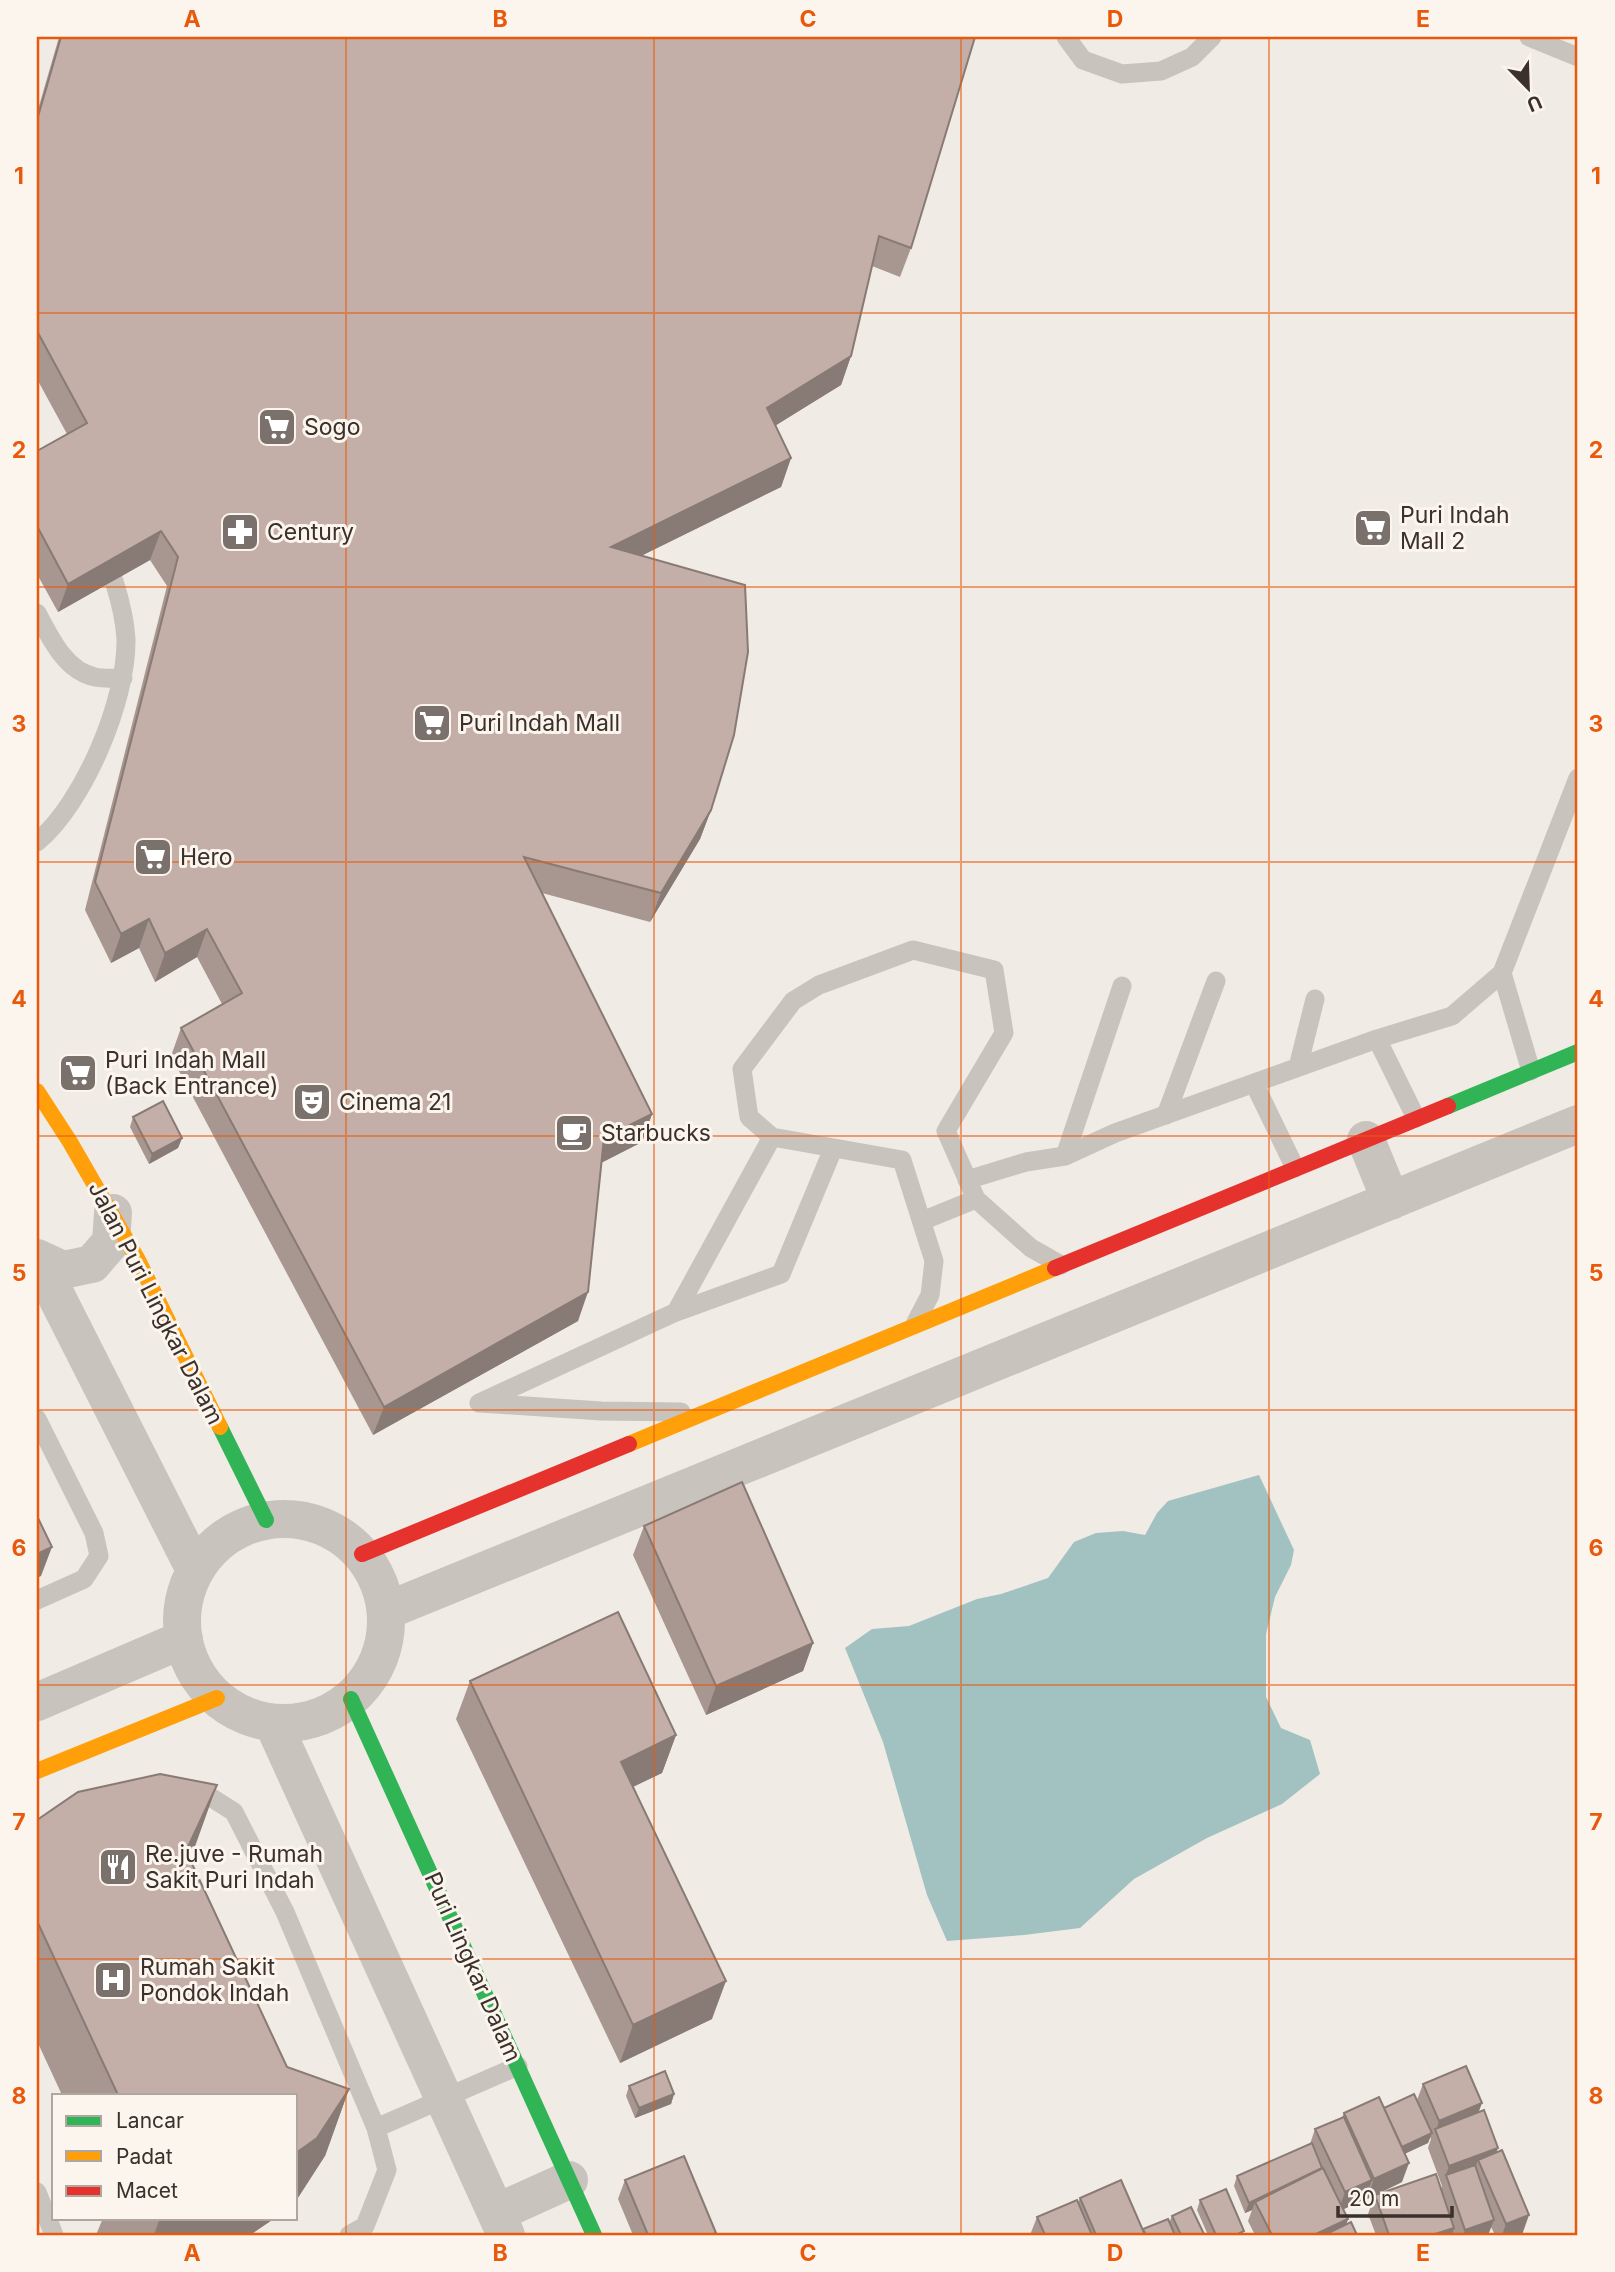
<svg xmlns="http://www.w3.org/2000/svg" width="1615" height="2272" font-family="Inter,sans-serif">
<rect width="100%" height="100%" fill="#f0ebe5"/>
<path fill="#a1c2c1" d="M1259,1475L1294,1550L1291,1565L1275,1597L1266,1634V1697L1281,1728L1310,1740L1320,1774L1282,1804L1207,1838L1134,1879L1080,1928L1024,1935L947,1941L927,1895L883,1742L845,1648L872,1629L909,1626L977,1599L1001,1594L1048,1578L1074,1542L1096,1533L1123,1531L1145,1535L1157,1513L1168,1501Z"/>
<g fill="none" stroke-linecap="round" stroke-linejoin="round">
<path stroke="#c9c3be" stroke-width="19" d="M1066,37L1083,60L1122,74L1161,71L1192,57L1212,37
M1529,37L1578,57
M37,613C50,637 65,671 95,677C104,679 114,678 123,678
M37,842C84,803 127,700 126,639C125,619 120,600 114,581
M1502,973L1531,1071
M1377,1039L1416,1118
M1298,1067L1315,999
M1254,1083L1295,1168
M1166,1115L1216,981
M1065,1156L1122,986
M967,1180L1026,1162L1065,1156L1115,1133L1377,1039L1452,1016L1502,973L1578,778
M922,1221L976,1199
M676,1312L781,1274L833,1149
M916,1322L930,1295L934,1261L902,1160L772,1137L749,1117L742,1069L793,1001L819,985L913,950L994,970L1004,1033L946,1131L976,1199L1031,1248L1061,1265
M479,1403L676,1312L772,1137
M480,1403L601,1411L681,1412
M37,1419L94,1533L99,1556L84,1579L37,1600
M192,1795L201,1791L234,1812L285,1912L376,2128L387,2170L365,2226L349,2235
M376,2128L518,2066
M37,2192L54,2235"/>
<path stroke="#c9c3be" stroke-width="38" d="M1366,1140L1391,1201
M37,1258L195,1570
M37,1258L63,1270L92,1264L111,1242L113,1213
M182 1621a102 102 0 1 1 204 0a102 102 0 1 1-204 0Z
M386,1611L1578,1124
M37,1702L184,1639
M273,1723L506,2235
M496,2213L569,2180"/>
<path stroke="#30b455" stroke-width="16" d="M1448,1106L1578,1052
M220,1427L266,1520
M351,1699L594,2235"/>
<path stroke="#ff9f0a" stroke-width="16" d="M37,1091L70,1142L138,1260L220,1427
M629,1444L1055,1268
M37,1771L217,1698"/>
<path stroke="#e5322d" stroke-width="16" d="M1055,1268L1448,1106
M362,1554L629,1444"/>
</g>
<path fill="#a89690" d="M59,37H975L911,248L900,277L872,266L851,356L841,385L775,425L791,458L781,487L641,556L711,810L700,839L650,922L542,893L652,1114L642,1142L601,1163L578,1321L373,1435L171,1056L181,1028L222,1004L197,957L155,982L139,948L111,963L85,910L167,586L150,560L58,612L37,574V451L67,434L37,379V113Z
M133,1117L182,1138L178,1148L149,1164L130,1127Z
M644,1526L813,1643L803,1671L706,1715L633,1555Z
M470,1681L676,1735L662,1773L633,1787L712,2019L620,2063L456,1719Z
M37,1820L193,1852L190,1859L287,2067L349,2089L325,2156L296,2095H62L37,2041Z
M1423,2084L1478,2112L1498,2148L1496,2152L1522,2235H1495L1491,2227L1488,2235H1453L1452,2234V2235H1376L1368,2214L1375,2195L1441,2188L1442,2186L1428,2148L1431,2139L1430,2137L1428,2143L1405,2153L1402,2182L1367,2199L1366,2197L1365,2199L1343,2209L1348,2219L1346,2225L1357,2235H1255L1248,2221L1252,2210L1245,2213L1234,2186L1237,2176L1310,2144L1315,2129L1342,2117L1344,2113L1384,2108L1417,2100Z
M629,2086L674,2094L671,2104L635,2118L626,2096Z
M625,2180L716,2233L715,2235H633L618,2199Z
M1080,2198L1143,2229L1169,2223L1172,2216L1204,2234L1207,2233L1197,2210L1200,2200L1243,2235H1030L1037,2217L1078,2203Z
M103,2218H275L250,2235H96Z"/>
<path fill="#887a75" d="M851,356L841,385L757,437L767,408Z
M791,458L781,487L600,576L611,547Z
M161,531L150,560L58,612L68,584Z
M711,810L700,839L650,922L661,893Z
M149,919L139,948L111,963L121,934Z
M207,929L197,957L155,982L165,953Z
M652,1114L642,1142L593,1167L604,1138Z
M182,1138L178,1148L149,1164L152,1154Z
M588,1292L578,1321L373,1435L384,1407Z
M52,1547L41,1576L37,1578V1554Z
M813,1643L803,1671L706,1715L716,1686Z
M676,1735L662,1773L607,1799L621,1762Z
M217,1785L193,1852L161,1919L186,1851Z
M726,1981L712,2019L620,2063L633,2025Z
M349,2089L325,2156L296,2201V2153Z
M674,2094L671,2104L635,2118L639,2108Z
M1482,2103L1475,2122L1436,2131L1439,2121Z
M1432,2133L1428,2143L1396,2158L1399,2148Z
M1498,2148L1491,2167L1478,2160L1473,2174L1446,2175L1442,2186L1449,2166Z
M1409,2163L1402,2182L1367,2199L1374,2179Z
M1323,2170L1255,2202L1252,2210L1245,2213L1249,2203Z
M1372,2180L1365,2199L1338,2212L1345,2192Z
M1529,2215L1522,2235H1502L1506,2224Z
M160,2218H275L250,2235H154Z
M1348,2219L1342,2235H1314Z
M1494,2220L1488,2235H1463L1465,2230Z
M1454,2228L1452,2235H1432Z"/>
<path fill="#c3afa7" stroke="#887a75" stroke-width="2" d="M61,37H975L911,248L879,236L851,356L767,408L791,458L611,547L745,585L748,652L734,735L711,810L661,893L524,857L652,1114L604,1138L588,1292L384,1407L181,1028L242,993L207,929L165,953L149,919L121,934L95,882L178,557L161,531L68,584L37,526V451L87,423L37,331V120Z
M163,1101L182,1138L152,1154L133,1117Z
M742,1482L813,1643L716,1686L644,1526Z
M37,1516L52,1547L37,1554Z
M618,1612L676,1735L621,1762L726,1981L633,2025L470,1681Z
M160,1774L217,1785L186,1851L287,2067L349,2089L317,2138L296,2153V2095H118L37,1921V1820L78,1792Z
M1466,2066L1482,2103L1439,2121L1423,2084Z
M665,2071L674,2094L639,2108L629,2086Z
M1414,2094L1432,2133L1402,2147L1384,2108Z
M1379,2097L1409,2163L1374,2179L1344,2113Z
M1484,2110L1498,2148L1449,2166L1435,2129Z
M1344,2117L1372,2180L1345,2192L1315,2129Z
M1312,2143L1322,2168L1249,2203L1237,2176Z
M1502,2150L1529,2215L1506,2224L1478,2160Z
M684,2156L716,2233L710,2235H648L625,2180Z
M1475,2165L1494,2220L1465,2230L1446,2175Z
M1323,2168L1348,2219L1314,2235H1272L1255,2202Z
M1436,2174L1454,2228L1432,2235H1389L1375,2195Z
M1121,2180L1145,2235H1096L1080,2198Z
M1226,2189L1244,2231L1236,2235H1216L1200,2200Z
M1077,2200L1092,2235H1045L1037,2217Z
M1191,2207L1204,2234L1202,2235H1181L1172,2216Z
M1168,2219L1175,2235H1146L1143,2229Z
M1351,2222L1357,2235H1324Z"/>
<path fill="none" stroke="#e8590c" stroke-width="2" stroke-opacity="0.55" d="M346,37V2235M654,37V2235M961,37V2235M1269,37V2235M37,313H1578M37,587H1578M37,862H1578M37,1136H1578M37,1410H1578M37,1685H1578M37,1959H1578"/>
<defs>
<symbol id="supermarket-square" viewBox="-11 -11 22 22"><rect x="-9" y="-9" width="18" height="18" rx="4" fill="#7a716c" stroke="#fbf5ee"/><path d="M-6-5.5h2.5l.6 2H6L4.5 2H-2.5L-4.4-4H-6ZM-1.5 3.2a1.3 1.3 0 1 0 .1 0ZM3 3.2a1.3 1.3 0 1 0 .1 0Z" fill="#fff"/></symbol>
<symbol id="pharmacy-square" viewBox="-11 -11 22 22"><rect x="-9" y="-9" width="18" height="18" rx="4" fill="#7a716c" stroke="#fbf5ee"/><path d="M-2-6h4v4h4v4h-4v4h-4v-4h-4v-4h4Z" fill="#fff"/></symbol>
<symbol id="theatre-square" viewBox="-11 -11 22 22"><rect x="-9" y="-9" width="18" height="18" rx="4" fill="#7a716c" stroke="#fbf5ee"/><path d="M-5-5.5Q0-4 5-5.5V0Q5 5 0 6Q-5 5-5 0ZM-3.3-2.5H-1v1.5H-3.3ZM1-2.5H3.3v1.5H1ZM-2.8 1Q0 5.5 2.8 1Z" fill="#fff"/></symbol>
<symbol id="cafe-square" viewBox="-11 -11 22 22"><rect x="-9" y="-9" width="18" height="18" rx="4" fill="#7a716c" stroke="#fbf5ee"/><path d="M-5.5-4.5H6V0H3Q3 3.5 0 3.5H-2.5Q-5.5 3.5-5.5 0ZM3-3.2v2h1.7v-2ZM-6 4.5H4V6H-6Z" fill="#fff"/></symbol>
<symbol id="restaurant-square" viewBox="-11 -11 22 22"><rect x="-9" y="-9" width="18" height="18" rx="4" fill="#7a716c" stroke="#fbf5ee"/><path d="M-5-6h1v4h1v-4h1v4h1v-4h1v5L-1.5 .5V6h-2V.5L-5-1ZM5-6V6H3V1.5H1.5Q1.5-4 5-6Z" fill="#fff"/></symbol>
<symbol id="hospital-square" viewBox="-11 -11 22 22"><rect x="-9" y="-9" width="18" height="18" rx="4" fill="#7a716c" stroke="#fbf5ee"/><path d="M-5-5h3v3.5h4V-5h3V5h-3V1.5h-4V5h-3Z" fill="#fff"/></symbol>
</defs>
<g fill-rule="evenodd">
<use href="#supermarket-square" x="255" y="405" width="44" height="44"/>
<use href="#supermarket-square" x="1351" y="506" width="44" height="44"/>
<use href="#pharmacy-square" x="218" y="510" width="44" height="44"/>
<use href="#supermarket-square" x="410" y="701" width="44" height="44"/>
<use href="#supermarket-square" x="131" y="835" width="44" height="44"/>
<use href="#supermarket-square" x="56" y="1051" width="44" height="44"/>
<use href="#theatre-square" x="290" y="1080" width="44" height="44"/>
<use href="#cafe-square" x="552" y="1111" width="44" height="44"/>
<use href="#restaurant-square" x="96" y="1845" width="44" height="44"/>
<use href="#hospital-square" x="91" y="1958" width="44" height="44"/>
</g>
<g text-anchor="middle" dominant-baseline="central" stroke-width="6" stroke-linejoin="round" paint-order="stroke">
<g font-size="23" fill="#3b302b" stroke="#fbf5ee" text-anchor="start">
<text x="304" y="427">Sogo</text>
<text x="1400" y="515">Puri Indah<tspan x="1400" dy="26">Mall 2</tspan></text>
<text x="267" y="532">Century</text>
<text x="459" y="723">Puri Indah Mall</text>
<text x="180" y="857">Hero</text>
<text x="105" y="1060">Puri Indah Mall<tspan x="105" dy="26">(Back Entrance)</tspan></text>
<text x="339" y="1102">Cinema 21</text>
<text x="601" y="1133">Starbucks</text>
<text x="145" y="1854">Re.juve - Rumah<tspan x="145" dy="26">Sakit Puri Indah</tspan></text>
<text x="140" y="1967">Rumah Sakit<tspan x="140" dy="26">Pondok Indah</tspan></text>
</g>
<g font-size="23" fill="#3b302b" stroke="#fbf5ee">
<text transform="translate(156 1303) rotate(63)">Jalan Puri Lingkar Dalam</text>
<text transform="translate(473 1967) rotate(66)">Puri Lingkar Dalam</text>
</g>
</g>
<rect width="1615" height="2272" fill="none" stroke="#fbf5ee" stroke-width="77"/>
<rect x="52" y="2094" width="245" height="126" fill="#fbf5ee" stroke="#aea6a0" stroke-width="2"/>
<rect x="66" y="2116" width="35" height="10" fill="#30b455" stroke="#aea6a0" stroke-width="2"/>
<text x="116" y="2128" font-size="21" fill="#3b302b">Lancar</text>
<rect x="66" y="2151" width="35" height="10" fill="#ff9f0a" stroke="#aea6a0" stroke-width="2"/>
<text x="116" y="2164" font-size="21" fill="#3b302b">Padat</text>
<rect x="66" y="2186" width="35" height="10" fill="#e5322d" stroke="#aea6a0" stroke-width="2"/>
<text x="116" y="2198" font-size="21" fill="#3b302b">Macet</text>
<g transform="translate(1528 88) rotate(157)" stroke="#fbf5ee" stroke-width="5" paint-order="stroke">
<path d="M0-5L12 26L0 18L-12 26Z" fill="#3b302b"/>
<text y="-10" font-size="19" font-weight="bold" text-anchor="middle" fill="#3b302b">U</text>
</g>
<path d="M1338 2206v10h114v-10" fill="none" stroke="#3b302b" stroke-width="3.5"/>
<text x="1349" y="2206" font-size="21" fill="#3b302b" stroke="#fbf5ee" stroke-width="5" paint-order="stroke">20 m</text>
<rect x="38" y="38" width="1538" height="2196" fill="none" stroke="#e8590c" stroke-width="2.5"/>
<g font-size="23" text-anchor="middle" font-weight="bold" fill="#e8590c">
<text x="192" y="27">A</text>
<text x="500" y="27">B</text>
<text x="808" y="27">C</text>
<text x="1115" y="27">D</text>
<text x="1423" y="27">E</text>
<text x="19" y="184">1</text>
<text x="1596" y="184">1</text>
<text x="19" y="458">2</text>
<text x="1596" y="458">2</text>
<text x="19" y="732">3</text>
<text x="1596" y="732">3</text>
<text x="19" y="1007">4</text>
<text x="1596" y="1007">4</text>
<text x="19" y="1281">5</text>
<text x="1596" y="1281">5</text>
<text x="19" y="1556">6</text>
<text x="1596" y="1556">6</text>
<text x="19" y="1830">7</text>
<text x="1596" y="1830">7</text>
<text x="19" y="2104">8</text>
<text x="1596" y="2104">8</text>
<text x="192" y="2261">A</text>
<text x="500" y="2261">B</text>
<text x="808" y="2261">C</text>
<text x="1115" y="2261">D</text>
<text x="1423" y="2261">E</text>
</g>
</svg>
